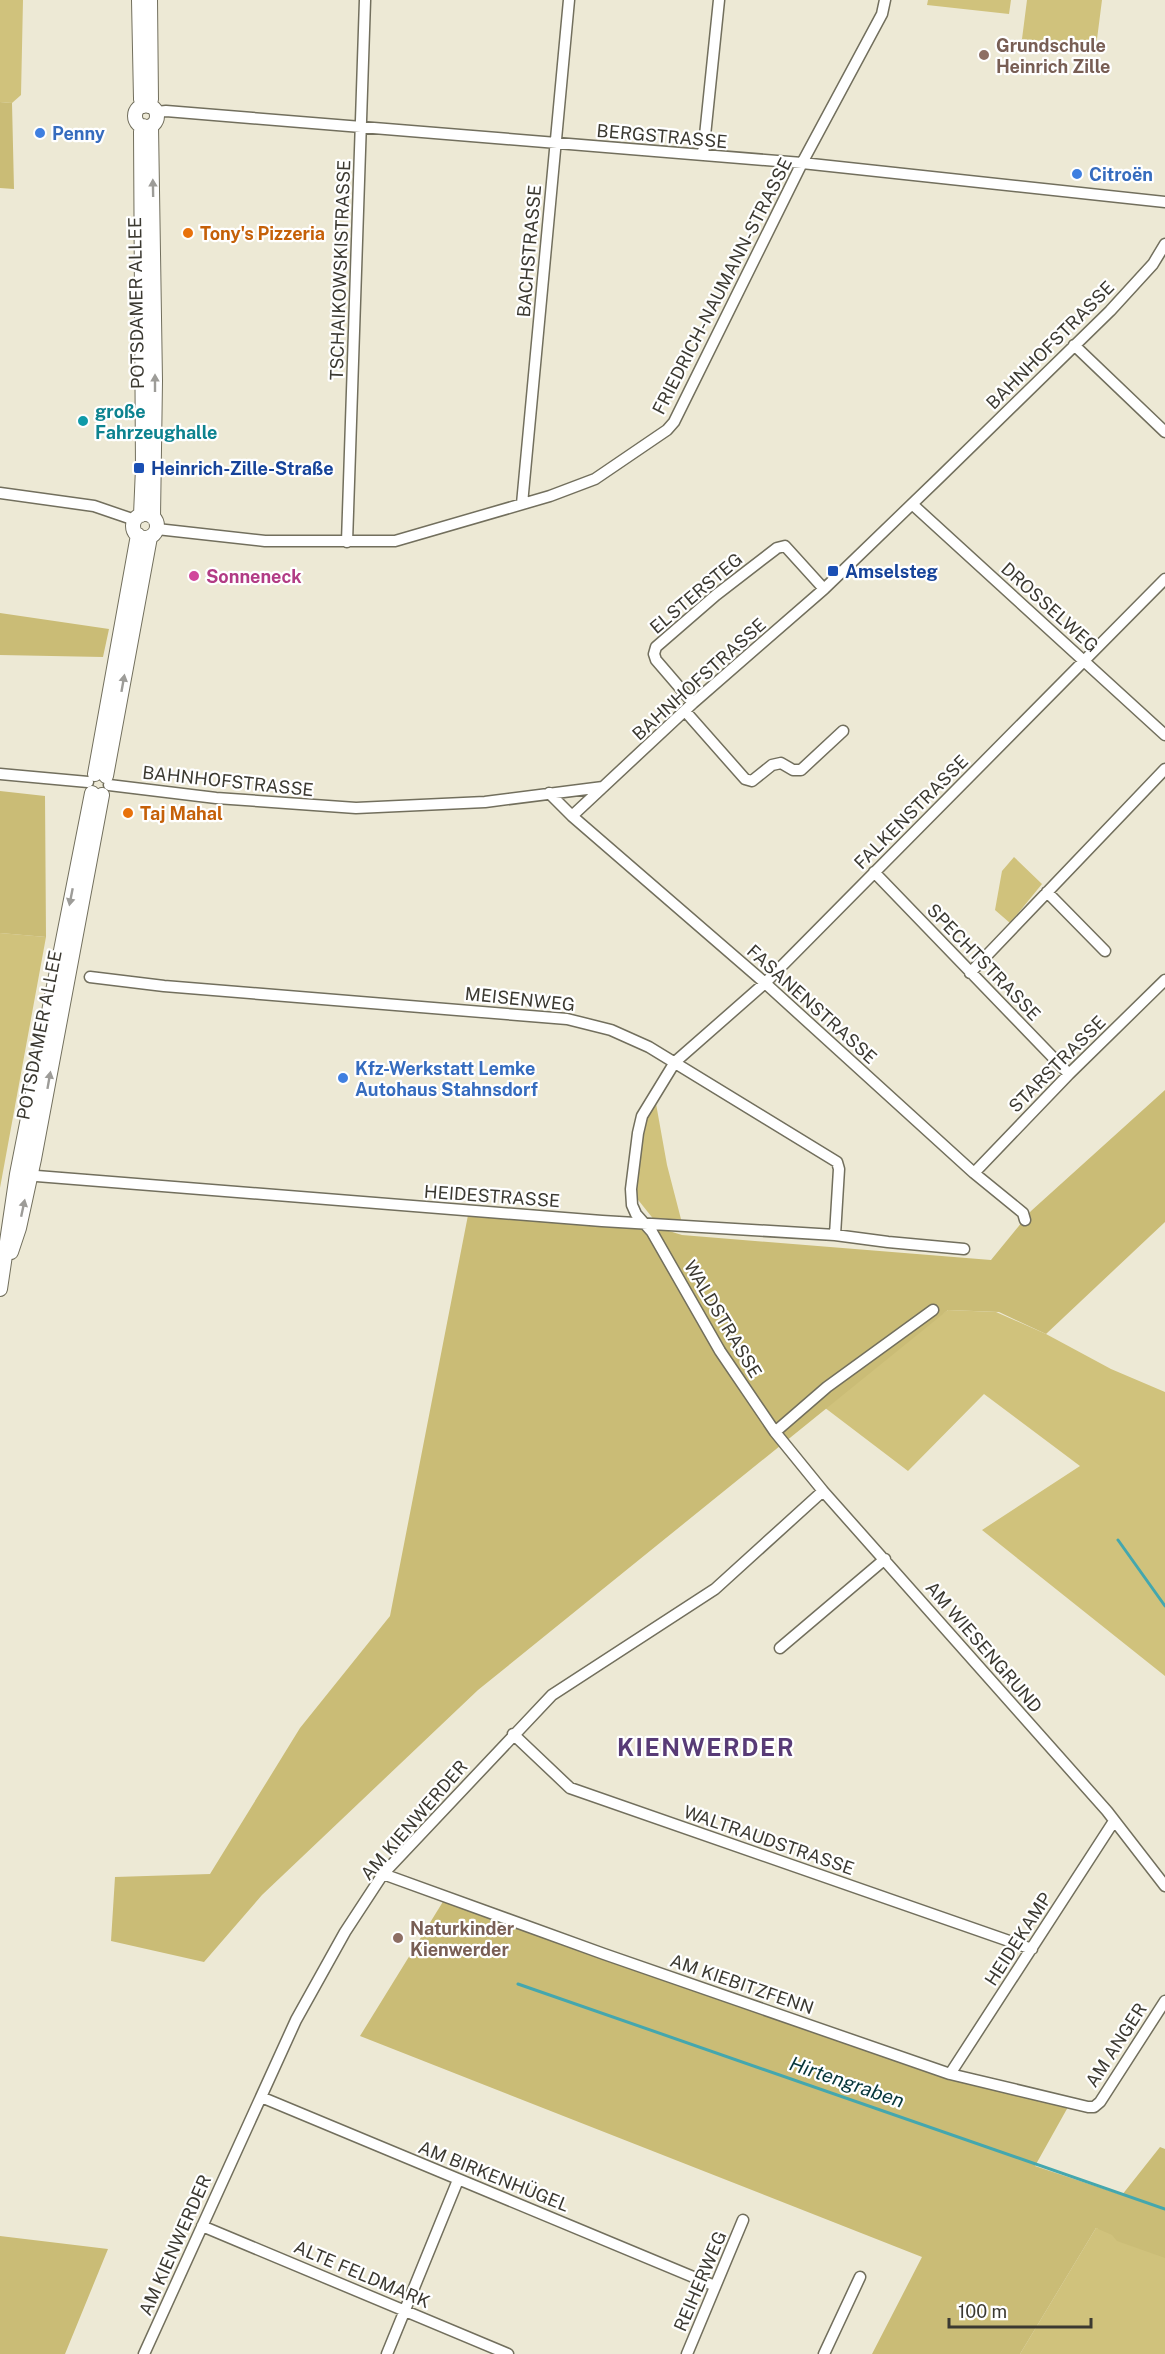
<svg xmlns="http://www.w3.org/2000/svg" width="1165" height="2354" font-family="'Public Sans',sans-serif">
<rect width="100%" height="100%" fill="#ede9d5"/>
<path fill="#d0c27c" d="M0,0H23L21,95L12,103L0,102Z
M928,0H1011L1009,14L927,5Z
M1027,0H1102L1096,47L1022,39Z
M1014,857L1042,884L1010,923L995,910L1002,871Z
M0,933L46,937L0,1188Z
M655,1098L667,1165L682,1223L655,1221L635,1196L639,1133Z
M948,1310L996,1312L1046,1334L1111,1369L1165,1392V1676L982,1530L1080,1466L984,1394L908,1471L816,1401Z
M1096,2228L1165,2243V2354H1020Z"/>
<path fill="#cabc76" d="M0,102L12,103L14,189L0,188Z
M0,613L109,629L103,657L0,655Z
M0,791L45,796L46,937L0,933Z
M1165,1090V1222L1046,1334L999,1312L948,1310L478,1690L262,1895L204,1962L111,1941L115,1877L210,1874L300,1728L390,1616L469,1210L643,1223L682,1235L991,1260L1031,1211Z
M444,1900L950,2077L1068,2107L1035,2166L1122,2195L1160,2147L1165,2149V2258L1117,2241L1112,2235L1096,2228L1020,2354H872L922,2257L360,2036Z
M0,2236L108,2249L65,2354H0Z"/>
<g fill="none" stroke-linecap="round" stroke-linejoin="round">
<path stroke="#44a7ae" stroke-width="3" d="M1118,1540L1165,1606
M518,1984L1165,2209"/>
<defs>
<path id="minor" d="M157,112L166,111L802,163L1165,202
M703,155L719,0
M1074,345L1165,432
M0,493L94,506L135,520
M522,504L569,0
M912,504L1165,735
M157,529L265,541H395L550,496L595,479L667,430L674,422L802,163L882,14L885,0
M347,542L365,0
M1165,579L765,983L675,1062L642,1116L638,1133L631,1189L632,1205L636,1214L652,1232L720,1351L775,1432L823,1491L1107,1811L1165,1886
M693,703L656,660L654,654L656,647L716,595L777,548L785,546L824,589
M685,711L745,779L752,781L772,765L781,763L793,770H801L843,731
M0,774L88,782
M109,785L216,798L356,808L485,802L603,787
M549,793L572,816L765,983L974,1173L1023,1213L1025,1220
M572,816L693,703L824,589L939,478L1110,311L1153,264L1165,244
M874,872L1069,1074
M1047,892L1105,951
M970,973L1165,769
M90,977L164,986L567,1019L611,1030L649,1047L837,1162L839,1169L835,1235
M974,1173L1069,1074L1165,980
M24,1175L602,1221L835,1235L888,1242L964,1249
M775,1432L827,1387L933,1310
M780,1648L885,1559
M513,1734L570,1788L1032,1949
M383,1874L604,1954L950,2074L1088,2107H1094L1100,2102L1165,2001
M950,2074L1114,1821
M261,2097L715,2286
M202,2226L508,2354
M144,2354L296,2020L345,1932L383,1874L552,1695L715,1589L823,1491
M387,2354L458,2180
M687,2354L743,2220
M824,2354L860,2277"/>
<path id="tertiary" d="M139,0L141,99L143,106
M135 116a11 11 0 1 1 22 0a11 11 0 1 1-22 0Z
M149,106L151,99L150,0
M151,126L155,381L153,517
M133 526a12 12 0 1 1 24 0a12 12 0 1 1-24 0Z
M141,515L143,468L141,132L143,126
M95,774L138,535
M106,776L150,537
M11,1252L19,1228L34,1159L102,795
M0,1289L17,1174L92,793"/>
</defs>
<use href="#minor" stroke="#726f5d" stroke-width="13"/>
<use href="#tertiary" stroke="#726f5d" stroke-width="16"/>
<use href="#minor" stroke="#fff" stroke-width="10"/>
<use href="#tertiary" stroke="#fff" stroke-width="14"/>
</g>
<defs><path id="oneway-solid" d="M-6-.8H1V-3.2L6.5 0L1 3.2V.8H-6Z" transform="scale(1.5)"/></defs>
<g fill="#9d9c98">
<use href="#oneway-solid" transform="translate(153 188) rotate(-91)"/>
<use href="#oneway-solid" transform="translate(155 383) rotate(-90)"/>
<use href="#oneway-solid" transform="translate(123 683) rotate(-80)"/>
<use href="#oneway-solid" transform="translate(71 897) rotate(101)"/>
<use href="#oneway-solid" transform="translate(49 1080) rotate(-80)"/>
<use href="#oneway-solid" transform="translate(23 1208) rotate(-78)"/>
</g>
<g fill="#8d6e63" stroke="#fff" stroke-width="2">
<circle cx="984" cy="55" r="6"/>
<circle cx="398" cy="1938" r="6"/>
</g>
<g fill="#3f7fe0" stroke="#fff" stroke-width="2">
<circle cx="40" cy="133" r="6"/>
<circle cx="1077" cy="174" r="6"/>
<circle cx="343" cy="1078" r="6"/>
</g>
<g fill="#e8710a" stroke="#fff" stroke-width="2">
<circle cx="188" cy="233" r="6"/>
<circle cx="128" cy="813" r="6"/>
</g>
<circle fill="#0f9aa8" stroke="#fff" stroke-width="2" cx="83" cy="421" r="6"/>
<g fill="#1a4fb4" stroke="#fff" stroke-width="2">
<rect x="133" y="462" width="12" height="12" rx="3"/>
<rect x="827" y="565" width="12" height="12" rx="3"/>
</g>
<circle fill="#d1479c" stroke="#fff" stroke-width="2" cx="194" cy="576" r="6"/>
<g text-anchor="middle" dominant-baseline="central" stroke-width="4.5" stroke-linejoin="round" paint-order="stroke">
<g font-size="18" font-weight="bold" fill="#785e54" stroke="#fff" text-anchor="start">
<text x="996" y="45">Grundschule<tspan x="996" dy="21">Heinrich Zille</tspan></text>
<text x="410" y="1928">Naturkinder<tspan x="410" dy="21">Kienwerder</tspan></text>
</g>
<g font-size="18" font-weight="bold" fill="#366cbe" stroke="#fff" text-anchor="start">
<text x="52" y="133">Penny</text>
<text x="1089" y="174">Citroën</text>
<text x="355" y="1068">Kfz-Werkstatt Lemke<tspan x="355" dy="21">Autohaus Stahnsdorf</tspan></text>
</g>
<g font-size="18" fill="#3b3931" stroke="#fff">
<text transform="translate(662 136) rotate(5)">BERGSTRASSE</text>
<text transform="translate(529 251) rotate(-85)">BACHSTRASSE</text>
<text transform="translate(340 270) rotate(-88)">TSCHAIKOWSKISTRASSE</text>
<text transform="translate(722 286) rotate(-63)">FRIEDRICH-NAUMANN-STRASSE</text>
<text transform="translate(136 303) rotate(-91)">POTSDAMER ALLEE</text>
<text transform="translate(1050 345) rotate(-45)">BAHNHOFSTRASSE</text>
<text transform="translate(696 593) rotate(-40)">ELSTERSTEG</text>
<text transform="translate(1050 607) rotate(42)">DROSSELWEG</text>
<text transform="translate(699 679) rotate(-42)">BAHNHOFSTRASSE</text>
<text transform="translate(228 781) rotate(6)">BAHNHOFSTRASSE</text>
<text transform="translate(911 812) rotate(-45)">FALKENSTRASSE</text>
<text transform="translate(984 962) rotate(46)">SPECHTSTRASSE</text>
<text transform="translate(520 999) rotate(6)">MEISENWEG</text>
<text transform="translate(812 1004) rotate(42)">FASANENSTRASSE</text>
<text transform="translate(39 1035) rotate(-79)">POTSDAMER ALLEE</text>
<text transform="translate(1057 1064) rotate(-45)">STARSTRASSE</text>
<text transform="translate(492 1196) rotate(4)">HEIDESTRASSE</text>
<text transform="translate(723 1319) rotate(59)">WALDSTRASSE</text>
<text transform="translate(984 1647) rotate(49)">AM WIESENGRUND</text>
<text transform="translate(414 1820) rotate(-49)">AM KIENWERDER</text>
<text transform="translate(769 1840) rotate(19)">WALTRAUDSTRASSE</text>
<text transform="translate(1018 1939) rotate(-57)">HEIDEKAMP</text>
<text transform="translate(742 1984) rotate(19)">AM KIEBITZFENN</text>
<text transform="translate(1116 2045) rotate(-57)">AM ANGER</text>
<text transform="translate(494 2176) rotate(22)">AM BIRKENHÜGEL</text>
<text transform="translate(175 2245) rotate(-66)">AM KIENWERDER</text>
<text transform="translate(362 2274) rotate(23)">ALTE FELDMARK</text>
<text transform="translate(700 2281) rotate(-67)">REIHERWEG</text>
</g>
<g font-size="18" font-weight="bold" fill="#c56008" stroke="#fff" text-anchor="start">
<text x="200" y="233">Tony's Pizzeria</text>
<text x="140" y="813">Taj Mahal</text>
</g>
<g font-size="18" font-weight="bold" fill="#0d838f" stroke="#fff" text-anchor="start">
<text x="95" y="411">große<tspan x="95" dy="21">Fahrzeughalle</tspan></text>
</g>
<g font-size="18" font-weight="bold" fill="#164399" stroke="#fff" text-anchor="start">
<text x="151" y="468">Heinrich-Zille-Straße</text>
<text x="845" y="571">Amselsteg</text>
</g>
<g font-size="18" font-weight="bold" fill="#b23c85" stroke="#fff" text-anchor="start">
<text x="206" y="576">Sonneneck</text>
</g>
<g font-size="20" font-style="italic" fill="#06363a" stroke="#fff">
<text transform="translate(847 2082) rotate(19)">Hirtengraben</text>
</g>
<g font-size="24" font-weight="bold" letter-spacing="1.5" fill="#583b76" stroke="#fff">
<text x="706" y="1747">KIENWERDER</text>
</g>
</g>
<path d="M949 2318v9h142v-9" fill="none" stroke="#3b3931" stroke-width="3"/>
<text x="958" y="2318" font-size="18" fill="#3b3931" stroke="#ffffff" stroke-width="4.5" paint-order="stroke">100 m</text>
</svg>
